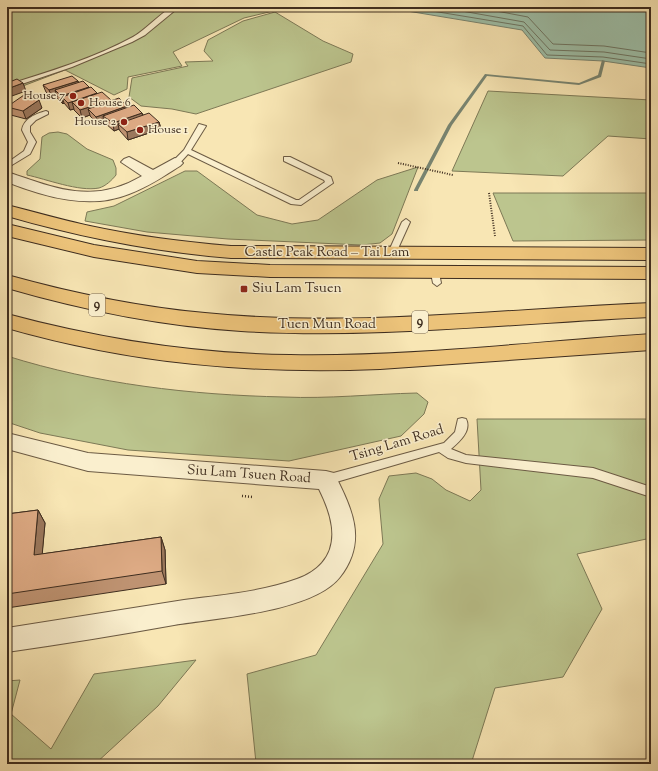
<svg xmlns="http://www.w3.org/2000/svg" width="658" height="771" font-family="'Sorts Mill Goudy',serif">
<rect width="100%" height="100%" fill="#f8e6b4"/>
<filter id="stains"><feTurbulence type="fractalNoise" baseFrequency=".005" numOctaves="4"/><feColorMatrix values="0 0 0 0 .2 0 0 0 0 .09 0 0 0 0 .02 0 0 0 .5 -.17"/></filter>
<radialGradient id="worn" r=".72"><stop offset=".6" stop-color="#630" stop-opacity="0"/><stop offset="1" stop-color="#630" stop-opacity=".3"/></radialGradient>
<path fill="#bcc58e" stroke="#7d7956" d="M7,7L102,8L107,7H290L244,18L173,52L182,66L128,77L127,89L114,95L65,70L7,92Z
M275,12L323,41L353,54L351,62L196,114L172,109L141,106L129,97L132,78L188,66L185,62L213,61L204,51L208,40L243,21Z
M488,91L651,100V139L608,136L563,176L452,171Z
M58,132L67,134L87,149L113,160L116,168V175C112,180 106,186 99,188C79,192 46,179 27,175V171L40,159L42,137L49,133Z
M418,167L392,234L380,243L362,245L228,239L147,232L85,221L87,212L114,206L185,171H197L257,215L292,224L318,220L377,180Z
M493,193H651V240L513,241Z
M7,356C96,384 191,395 284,397C328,399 373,394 417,393L428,402L424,414L401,436L289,461L128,450L40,433L7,422Z
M477,419H651V538L577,554L602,609L563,677L495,688L471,764H254L256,763L247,674L316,655L383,544L379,499L389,476L416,473L432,479L446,490L470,501L481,490Z
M196,660L158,706L95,764H7V681L20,680L11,714L51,749L94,674Z"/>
<path fill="#9ec0a9" stroke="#788572" d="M383,7H651V68L603,61L545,58L522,30Z"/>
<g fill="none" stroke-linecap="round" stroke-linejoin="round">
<path stroke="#6e7664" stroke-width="1" d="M408,7L523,26L547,55L603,57L651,64
M439,7L524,22L550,50L604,52L651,59
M475,7L528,17L553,44L604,46L651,53"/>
<path fill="#788572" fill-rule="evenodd" d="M602,60L605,61L601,77L579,85L487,76L452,125L418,190V191H414V190L448,125L485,74L579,83L598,75Z"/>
<defs>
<path id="service" d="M172,7H179L145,35L132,42L72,67L7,89V85C48,72 95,58 133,37C147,29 158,15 172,7Z
M46,111L48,112V114L36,120L30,126V132L36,142L30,154L7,168V163L24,151L28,142L22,130C24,118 36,114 46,111Z
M199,124L206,126L191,150L296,200H299L325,182L324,180L284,161V157H290L331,177L333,183L301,205L291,204L188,154L178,165H172L171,163L184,150Z
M406,219L410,222L396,253L392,256L389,255L388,253L402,222Z
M435,270L439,273L441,283L437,286L433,283L431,273Z
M462,418L466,419C472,431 459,442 451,449L466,455L593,468L651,487V497L593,478L466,463L448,458L439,452L326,485L322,483L320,480L322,477L326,475L444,443L455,432L458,419Z"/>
<path id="minor" d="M129,157L153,170L175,158L180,160L183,163L180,166C164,176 148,187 129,194C90,210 45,197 7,182V172C17,175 27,179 37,182C75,195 106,197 142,176L121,162L124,159Z
M7,433L88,453L326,471L334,473C352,509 368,541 340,577C313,612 216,618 174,625C119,635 63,644 7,652V628C66,619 125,609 184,600C222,595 261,592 297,579C306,576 316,570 322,563C341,541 330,511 319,489L88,471L7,449Z"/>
<path id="primary" d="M7,205C35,212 62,220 90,226C136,236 183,242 231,246L651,248V260L231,258C155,252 80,237 7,216Z
M7,224L94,245L197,261L270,265L651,267V279L270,277L197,273L94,257L7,236Z"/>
<path id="motorway" d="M7,275C72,293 137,307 205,313C353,328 503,309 651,303V317C514,323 378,339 241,331C161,326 83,310 7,288Z
M7,314C100,339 194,354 290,355C411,357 531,342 651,334V350L380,369C250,374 133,364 7,328Z"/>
</defs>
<use href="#service" stroke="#6c5b44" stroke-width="2"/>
<use href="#minor" stroke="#6c5b44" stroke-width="2"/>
<use href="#primary" stroke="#3e2d1f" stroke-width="2"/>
<use href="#motorway" stroke="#3e2d1f" stroke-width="2"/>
<path stroke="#3e2d1f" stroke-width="2" stroke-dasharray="1 1.5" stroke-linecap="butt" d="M398,163L453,175
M489,193L495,236"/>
<path stroke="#3e2d1f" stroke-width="2.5" stroke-dasharray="1 2" stroke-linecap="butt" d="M242,496L253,497"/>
<use href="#service" fill="#faefce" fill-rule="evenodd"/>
<use href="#minor" fill="#faefce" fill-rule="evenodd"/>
<use href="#primary" fill="#ecc37a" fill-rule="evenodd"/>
<use href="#motorway" fill="#ecc37a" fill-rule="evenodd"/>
</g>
<path fill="#bf9372" stroke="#3e2d1f" d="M78,81V82L90,88L97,93V94L111,101L142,113L143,115L159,122L161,129L128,140L120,131L119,129L114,131L105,123L104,122L98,124L90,116V115L82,118L74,110V109L70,110L64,103L63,104L57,98V96L52,98L46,92L43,85Z
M7,104H11L42,108L26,119L7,114Z
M38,510L45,523L42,554L161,537L165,550L166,584L7,608V514Z"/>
<path fill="#9b785d" stroke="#3e2d1f" d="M78,81L80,89L55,90L57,96L52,98L49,90Z
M23,83L26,91L9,97L11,101L7,103V89Z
M89,87L91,94L62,97L64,103L63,104L61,96Z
M97,93L99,101L72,102L74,109L70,110L68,103Z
M39,100L42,108L26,119L23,111Z
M111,100L112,108L88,109L90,115L82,118L80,110Z
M127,106L129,114L103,116L104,122L98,124L96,117Z
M142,113L144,121L118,124L119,129L114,131L113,123Z
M159,122L161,129L128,140L127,132Z
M38,510L45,523L41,568L34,555Z
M161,537L165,550L166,584L162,571Z"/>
<path fill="#deab85" stroke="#3e2d1f" d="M72,76L78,81L49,90L43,85Z
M17,79L23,83L7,89V83Z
M83,81L89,87L61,96L55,90Z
M91,87L97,93L68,103L62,97Z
M102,92L111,100L80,110L72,102Z
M24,95L39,100L23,111L7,107V104L8,103L11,104Z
M119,98L127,106L96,117L88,109Z
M134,105L142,113L113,123L103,116Z
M149,113L159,122L127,132L118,124Z
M38,510L34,555L161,537L162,571L7,594V514Z"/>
<g fill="#8f2418" stroke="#faefce" stroke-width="1.5">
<circle cx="73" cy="96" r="4"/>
<circle cx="81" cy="103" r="4"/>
<circle cx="124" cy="122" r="4"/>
<circle cx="140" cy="130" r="4"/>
<rect x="240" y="285" width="8" height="8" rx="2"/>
</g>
<g text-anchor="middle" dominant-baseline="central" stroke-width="3" stroke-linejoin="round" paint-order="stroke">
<g font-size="12" fill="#3e2d1f" stroke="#faefce" text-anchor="end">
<text x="65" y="96">House 7</text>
<text x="89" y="103" text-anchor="start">House 6</text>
<text x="116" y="122">House 2</text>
<text x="148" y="130" text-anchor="start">House 1</text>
</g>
<g fill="#faefce" stroke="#766754" stroke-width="1">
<rect x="89" y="294" width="16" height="22" rx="3"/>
<rect x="412" y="311" width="16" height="22" rx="3"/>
</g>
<g font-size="13" font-weight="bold" fill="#3e2d1f">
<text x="97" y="305">9</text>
<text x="420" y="322">9</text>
</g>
<g font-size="14" fill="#3e2d1f" stroke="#faefce">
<text x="327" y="253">Castle Peak Road – Tai Lam</text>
<text x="327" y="325">Tuen Mun Road</text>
<text transform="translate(397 444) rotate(-17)">Tsing Lam Road</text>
<text transform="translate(249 475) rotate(4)">Siu Lam Tsuen Road</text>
</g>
<g font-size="14" fill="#3e2d1f" stroke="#faefce" text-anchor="start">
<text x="252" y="289">Siu Lam Tsuen</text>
</g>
</g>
<rect width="658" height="771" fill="none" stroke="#f8e6b4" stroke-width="24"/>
<rect x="8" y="8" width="642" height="755" fill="none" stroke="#3e2d1f" stroke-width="2"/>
<rect x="12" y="12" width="634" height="747" fill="none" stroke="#3e2d1f"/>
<rect width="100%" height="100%" filter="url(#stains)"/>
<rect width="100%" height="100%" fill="url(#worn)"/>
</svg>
